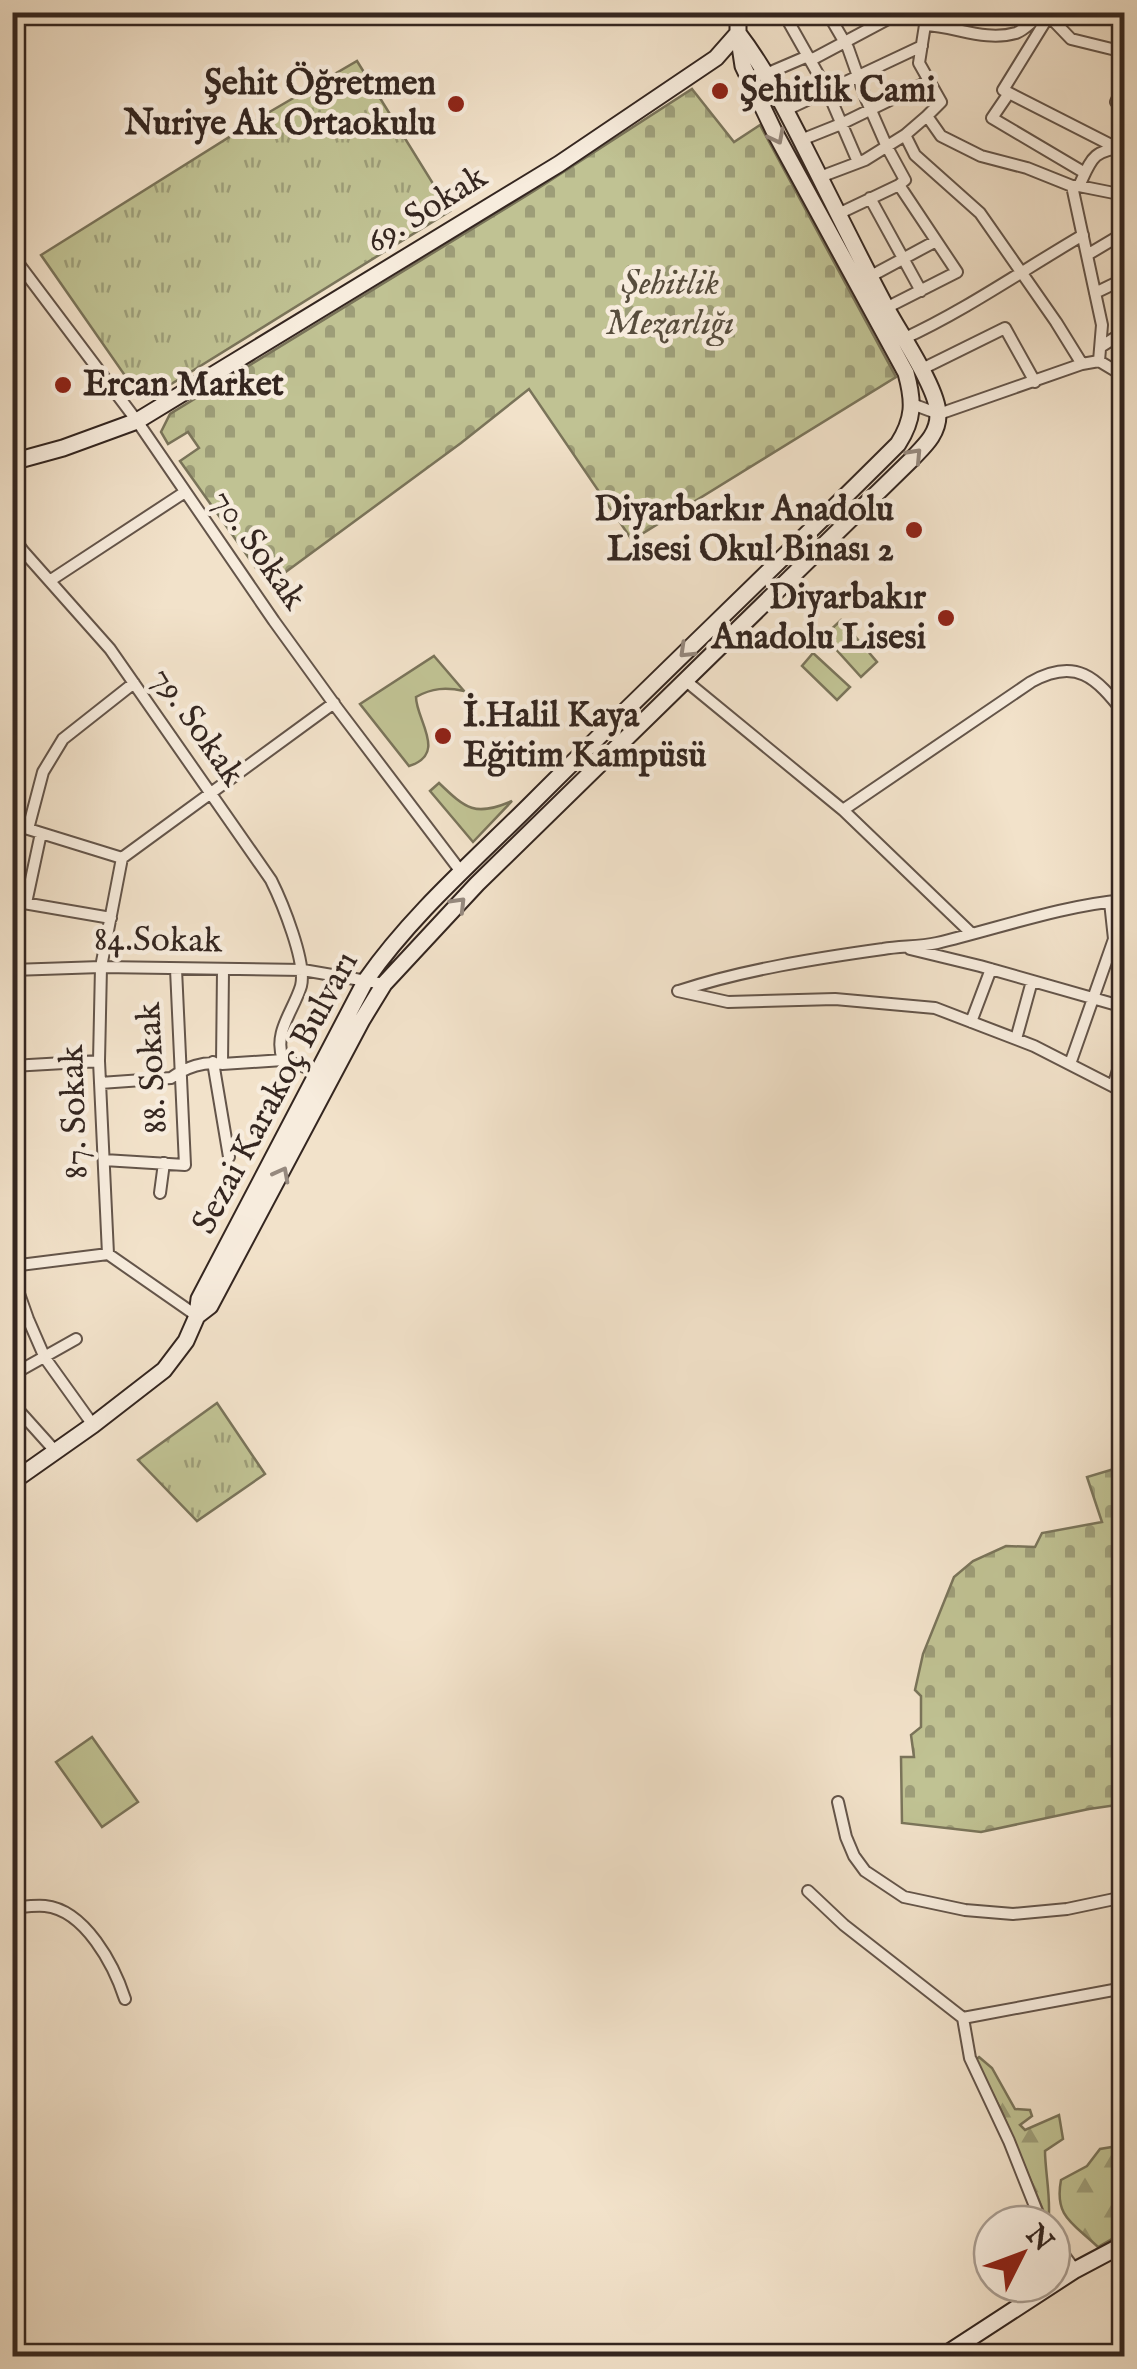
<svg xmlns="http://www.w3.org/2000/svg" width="1137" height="2369" font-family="'IM FELL English',serif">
<defs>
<pattern id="forest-firs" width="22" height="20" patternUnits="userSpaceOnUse" patternTransform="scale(2.5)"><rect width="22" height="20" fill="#c0c293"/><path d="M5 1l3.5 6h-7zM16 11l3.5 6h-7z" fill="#9d9d78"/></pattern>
<pattern id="cemetery-stones" width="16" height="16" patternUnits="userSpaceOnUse" patternTransform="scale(2.5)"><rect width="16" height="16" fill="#c0c293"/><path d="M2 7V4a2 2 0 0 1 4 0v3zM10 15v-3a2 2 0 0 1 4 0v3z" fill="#9d9d78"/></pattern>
<pattern id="park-tufts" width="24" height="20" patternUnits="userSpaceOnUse" patternTransform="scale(2.5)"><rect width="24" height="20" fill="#c0c293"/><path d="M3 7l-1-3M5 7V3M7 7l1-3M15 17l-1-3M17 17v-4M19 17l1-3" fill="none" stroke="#9d9d78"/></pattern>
</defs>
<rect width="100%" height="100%" fill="#f2e2ca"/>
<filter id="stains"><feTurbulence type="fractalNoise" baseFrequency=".002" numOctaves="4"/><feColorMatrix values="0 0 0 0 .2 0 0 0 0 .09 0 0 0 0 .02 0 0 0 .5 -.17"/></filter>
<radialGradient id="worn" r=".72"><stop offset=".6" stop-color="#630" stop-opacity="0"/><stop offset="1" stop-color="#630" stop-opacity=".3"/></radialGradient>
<path fill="#c0c293" stroke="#7a745a" stroke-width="2.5" d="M841,620L877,662L861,677L824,636Z
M813,653L850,687L837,700L802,666Z
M434,656L464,691C446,687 432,688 416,697C416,720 448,754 409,766L360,704Z
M439,783C466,809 475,817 512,801L473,842L430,791Z
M92,1737L138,1802L102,1827L56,1762Z"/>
<path fill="url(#forest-firs)" stroke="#7a745a" stroke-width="2.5" d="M979,2057L992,2068L1015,2109L1030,2110L1032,2116L1020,2125L1025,2130L1059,2115L1063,2139L1045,2151C1045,2171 1052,2205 1048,2222L1001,2110L975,2060Z
M1124,2145V2232L1098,2247C1073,2223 1054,2217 1061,2180L1087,2166L1100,2149Z"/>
<path fill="url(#cemetery-stones)" stroke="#7a745a" stroke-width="2.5" d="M692,89L734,142L760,125L896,377L632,540L529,389L461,443L268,585L180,461L199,448L188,432L168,444L161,432L170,414L534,191Z
M1124,1466V1804L1089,1809L981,1832L902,1823L901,1757H914L911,1735L921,1727V1696L915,1690L923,1654L954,1577L973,1561L1006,1546L1035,1547L1042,1533L1102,1522L1087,1477Z"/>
<path fill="url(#park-tufts)" stroke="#7a745a" stroke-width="2.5" d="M357,61L450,211L160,391C150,396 144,397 135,390L41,255L266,114Z
M217,1403L265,1474L197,1521L138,1460Z"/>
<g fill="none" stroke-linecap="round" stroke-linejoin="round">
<defs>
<path id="street" d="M783,12L827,90L858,162
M827,12L848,48L866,99L887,147L905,180L899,185
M924,12L925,25L919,63L941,102L927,116L941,136L981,156L1027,168L1072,186H1079C1092,158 1092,151 1124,147
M1046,13L1071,39L1124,52
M1048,17L1003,90L1009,93L992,118L1085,173
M925,25C955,26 985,42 1016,33C1025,30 1035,19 1042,12
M811,60L901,12
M766,74L808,56
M1124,85L1116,102L1124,107
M1009,93L1115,147
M786,110L922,46
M927,116L905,135L915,155L980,213L1056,322L1082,364
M801,140L841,124L929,81
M820,177L865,160L905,135
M1072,186L1102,325L1099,361
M1079,186L1124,195
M870,198L921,291
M838,214L899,185L957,272L886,308
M12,255L137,421L274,621L337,708L462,873
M1087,255L1124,233
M871,276L936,241
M1095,293L1124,279
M903,339C966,310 1023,270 1083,235
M1102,346L1124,332
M920,370L1005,328L1035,382
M912,404L939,414L1082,364L1099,361L1124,376
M12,536L23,551L110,649L271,880C282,902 307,963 301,986C293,1012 273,1032 283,1060
M51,580L185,492
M686,681L843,810L971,933
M843,810L1031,682C1076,657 1096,677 1124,713
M12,824L122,858
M28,829L43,772L63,739L134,683
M12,843L17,826
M12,901L111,918
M26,903L41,833
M910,949L980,966L1124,1007
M12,970L101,967L303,970L384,984
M678,991L728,1002L835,999L935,1008L1034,1046L1124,1092
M679,991C742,970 818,958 883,949C901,946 919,947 937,943C1000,928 1060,906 1124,900
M971,1022L991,969
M1016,1039L1032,981
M213,1062L229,1157
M222,1064L223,970
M1070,1064L1114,939L1110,902
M12,1066L99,1061
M100,1083L171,1078C185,1068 205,1060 222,1064L283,1060L318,1071
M1113,1086L1124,1051
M104,1160L185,1165L176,969
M160,1193L164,1163
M108,1254L99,1061L101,967L122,858L334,703
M12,1266L108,1254L197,1316
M12,1274L28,1319L45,1358L93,1425
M12,1375L76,1339
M12,1403L56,1452
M838,1802L846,1837L854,1856L865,1871L904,1897L965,1910L1013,1914L1067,1909L1124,1897
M808,1891L844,1925L963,2018L970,2058L1009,2141L1042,2224
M12,1908C23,1907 34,1905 45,1906C85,1910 114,1965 125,1999
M963,2018L1124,1988
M1052,2239L1075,2270"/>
<path id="secondary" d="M12,462L63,448L137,421L559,164L716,58L738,33C765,68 784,107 804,146C832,201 859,257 888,311C901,335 939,391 938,415C938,435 923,447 911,460L477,884L384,984L362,1020L210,1306L197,1316L186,1341L164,1370L93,1425L12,1482
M197,1316L199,1299L366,980C412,914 476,859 533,802C653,682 777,565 898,444C914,419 914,402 906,373L774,131L743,66L738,33V12
M943,2356L1075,2270L1124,2244"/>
</defs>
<use href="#street" stroke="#64554a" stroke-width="14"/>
<use href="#secondary" stroke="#342620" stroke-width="19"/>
<use href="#street" stroke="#f7ecdd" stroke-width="10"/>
<use href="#secondary" stroke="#f7ecdd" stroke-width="15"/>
</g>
<defs><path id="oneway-chevron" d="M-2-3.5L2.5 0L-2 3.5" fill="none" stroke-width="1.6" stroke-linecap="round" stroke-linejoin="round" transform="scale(2.5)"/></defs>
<g stroke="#96897e">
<use href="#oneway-chevron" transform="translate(777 137) rotate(63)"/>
<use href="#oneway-chevron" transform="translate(915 455) rotate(-47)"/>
<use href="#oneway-chevron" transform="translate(686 651) rotate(136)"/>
<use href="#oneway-chevron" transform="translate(459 904) rotate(-46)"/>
<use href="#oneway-chevron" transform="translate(282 1174) rotate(-62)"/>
</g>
<g fill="#8f2418" stroke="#f7ecdd" stroke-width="4">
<circle cx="720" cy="91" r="10"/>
<circle cx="456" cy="104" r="10"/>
<circle cx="63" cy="385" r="10"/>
<circle cx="914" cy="530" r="10"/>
<circle cx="946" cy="618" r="10"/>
<circle cx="443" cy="736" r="10"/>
</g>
<g text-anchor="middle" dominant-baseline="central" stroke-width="9" stroke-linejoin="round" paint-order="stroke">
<g font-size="35" font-weight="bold" fill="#342620" stroke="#f7ecdd" text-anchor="end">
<text x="436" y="84">Şehit Öğretmen<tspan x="436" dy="40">Nuriye Ak Ortaokulu</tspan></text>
<text x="740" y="91" text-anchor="start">Şehitlik Cami</text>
<text x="83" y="385" text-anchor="start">Ercan Market</text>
<text x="894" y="510">Diyarbarkır Anadolu<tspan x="894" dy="40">Lisesi Okul Binası 2</tspan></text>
<text x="926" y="598">Diyarbakır<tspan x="926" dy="40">Anadolu Lisesi</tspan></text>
<text x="463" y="716" text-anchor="start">İ.Halil Kaya<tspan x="463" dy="40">Eğitim Kampüsü</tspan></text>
</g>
<g font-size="35" fill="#342620" stroke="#f7ecdd">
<text transform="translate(427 210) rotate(-32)">69. Sokak</text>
<text transform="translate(258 550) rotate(55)">70. Sokak</text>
<text transform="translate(197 727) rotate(55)">79. Sokak</text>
<text transform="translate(158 941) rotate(1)">84.Sokak</text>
<text transform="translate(153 1068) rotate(-93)">88. Sokak</text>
<text transform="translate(276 1093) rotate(-62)">Sezai Karakoç Bulvarı</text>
<text transform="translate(75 1112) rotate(-92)">87. Sokak</text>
</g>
<g font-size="35" font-style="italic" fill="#574d3d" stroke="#f7ecdd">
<text x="670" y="284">Şehitlik<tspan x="670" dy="40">Mezarlığı</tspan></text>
</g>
</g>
<rect width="1137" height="2369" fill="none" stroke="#f2e2ca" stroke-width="50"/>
<rect x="15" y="15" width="1107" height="2339" fill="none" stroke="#342620" stroke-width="5"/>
<rect x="25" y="25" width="1087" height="2319" fill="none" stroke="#342620" stroke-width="2.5"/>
<g transform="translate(1022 2254) rotate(48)"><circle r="48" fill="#f7ecdd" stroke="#a99d91" stroke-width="2.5"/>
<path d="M0-8L18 38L0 25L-18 38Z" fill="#8f2418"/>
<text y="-15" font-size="28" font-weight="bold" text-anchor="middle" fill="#342620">N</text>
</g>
<rect width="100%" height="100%" filter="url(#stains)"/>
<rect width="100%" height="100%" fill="url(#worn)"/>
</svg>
